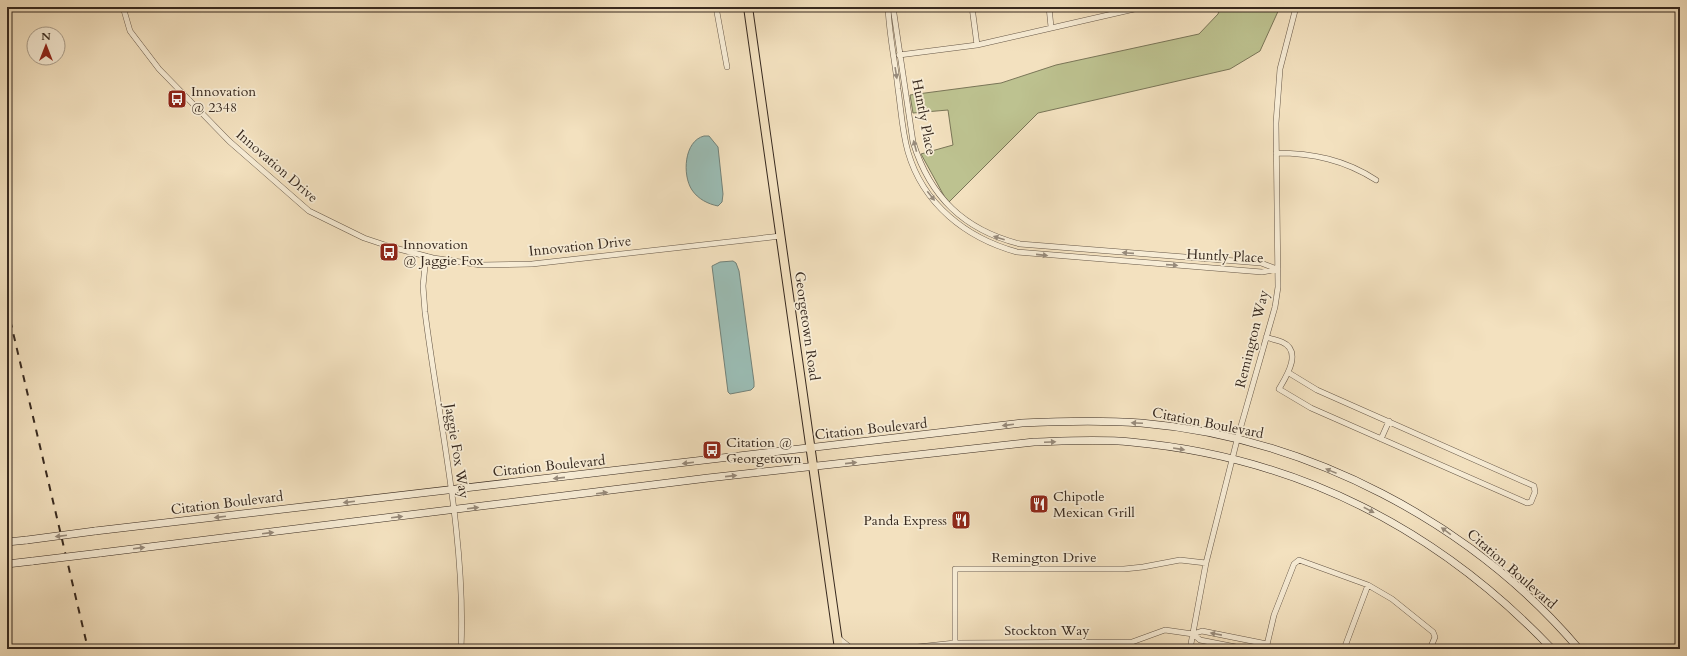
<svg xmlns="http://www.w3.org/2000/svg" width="1687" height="656" font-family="Cardo,serif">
<rect width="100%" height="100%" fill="#f3e1bf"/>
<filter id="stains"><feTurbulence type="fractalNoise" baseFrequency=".005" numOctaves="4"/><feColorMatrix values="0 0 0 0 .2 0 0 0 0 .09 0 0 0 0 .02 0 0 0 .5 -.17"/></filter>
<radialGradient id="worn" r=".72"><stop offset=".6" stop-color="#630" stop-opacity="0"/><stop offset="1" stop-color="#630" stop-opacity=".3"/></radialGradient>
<path fill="#bdc290" stroke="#7a7658" d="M1221,7H1280L1260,51L1230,69L1038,113L948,203L921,154L953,145L948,110L913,113L910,95L1001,83L1056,65L1199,34L1218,14Z"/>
<path fill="#9bbdb5" stroke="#738279" d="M704,136H709L718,147L723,194L722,202L718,206C708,204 698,199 692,190C682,175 684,141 704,136Z
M733,261L736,263L739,271L754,382V387L751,390L730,394L728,392L712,266L720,262Z"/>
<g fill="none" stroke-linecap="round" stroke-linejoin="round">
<defs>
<path id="street" d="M123,7L130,31L159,69L229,141L309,211L364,238L391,247L433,258L481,265L532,264L781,236
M716,7L727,67
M888,7C889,34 895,61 898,89C901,109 902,131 908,152C923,204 966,238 1017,252L1262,272L1278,269
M893,7L913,142C930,197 964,230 1020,244L1261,263L1277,269
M972,7L977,45
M1049,7L1051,27
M899,55L977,45L1143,7
M1276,153C1313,153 1345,160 1376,180
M426,256L423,286L425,312C439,423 466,537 461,649
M1266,337C1271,339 1277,340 1282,342C1303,351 1286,377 1279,389L1311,408L1527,503L1531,502L1535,492L1534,486L1317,390L1289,373
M1381,439L1389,421
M1193,634L1200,640L1246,649
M837,637L852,649
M955,643V569H1124L1143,567L1180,560L1206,563
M899,649L955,643L1132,642L1165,630L1193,634L1202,631L1267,644
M1190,649L1206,563L1237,440L1275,307L1278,287L1276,123L1280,69L1296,7
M1266,649L1274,615L1294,564L1299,560L1368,585L1392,599L1433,632L1435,637L1430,649
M1344,649L1368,585"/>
<path id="secondary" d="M95,531L1022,423C1062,421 1102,420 1141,423C1308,437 1471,522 1579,649
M7,542L27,540
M100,553L708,478L1034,442C1066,441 1099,439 1131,442C1297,457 1438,529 1552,649
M7,564L33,561"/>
<path id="primary" d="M748,7L839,649"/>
</defs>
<use href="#street" stroke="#665747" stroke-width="6"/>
<use href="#secondary" stroke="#37291f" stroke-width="8"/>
<use href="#primary" stroke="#37291f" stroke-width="10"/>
<use href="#street" stroke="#f7ecd5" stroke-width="5"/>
<use href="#secondary" stroke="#f7ecd5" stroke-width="7"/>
<use href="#primary" stroke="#f3e1bf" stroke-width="8"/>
<path stroke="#37291f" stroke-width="2" stroke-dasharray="7 7" stroke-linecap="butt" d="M7,307L88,649"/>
<defs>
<path id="secondary-bridge" d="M27,540L95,531
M33,561L100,553"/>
</defs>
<use href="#secondary-bridge" stroke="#37291f" stroke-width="8" stroke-linecap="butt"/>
<use href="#secondary-bridge" stroke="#f7ecd5" stroke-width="7"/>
</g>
<defs><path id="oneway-solid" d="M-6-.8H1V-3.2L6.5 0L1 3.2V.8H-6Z"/></defs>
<g fill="#978a7a">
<use href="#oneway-solid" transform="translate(896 73) rotate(81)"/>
<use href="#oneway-solid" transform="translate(915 146) rotate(-105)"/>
<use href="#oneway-solid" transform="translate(931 196) rotate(52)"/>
<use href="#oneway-solid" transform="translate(999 238) rotate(-162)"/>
<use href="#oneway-solid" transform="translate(1128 253) rotate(-176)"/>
<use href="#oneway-solid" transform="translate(1042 255) rotate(6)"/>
<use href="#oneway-solid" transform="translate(1172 265) rotate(4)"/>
<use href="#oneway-solid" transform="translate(1137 423) rotate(-177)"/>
<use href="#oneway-solid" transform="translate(1008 425) rotate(173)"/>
<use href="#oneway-solid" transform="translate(1050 442) rotate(-3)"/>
<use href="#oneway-solid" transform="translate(1179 449) rotate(9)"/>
<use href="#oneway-solid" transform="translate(688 463) rotate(173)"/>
<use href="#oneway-solid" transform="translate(851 463) rotate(-6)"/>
<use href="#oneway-solid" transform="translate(1331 471) rotate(-158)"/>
<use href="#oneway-solid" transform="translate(731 476) rotate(-6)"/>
<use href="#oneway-solid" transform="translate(559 478) rotate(174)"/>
<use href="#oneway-solid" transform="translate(602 493) rotate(-7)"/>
<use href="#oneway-solid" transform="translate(349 502) rotate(173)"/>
<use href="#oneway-solid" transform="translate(473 508) rotate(-7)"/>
<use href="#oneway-solid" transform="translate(1369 510) rotate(28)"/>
<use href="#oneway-solid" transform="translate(220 517) rotate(173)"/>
<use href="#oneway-solid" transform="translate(397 517) rotate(-7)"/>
<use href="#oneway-solid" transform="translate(1446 531) rotate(-144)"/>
<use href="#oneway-solid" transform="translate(268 533) rotate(-7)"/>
<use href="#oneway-solid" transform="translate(61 536) rotate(173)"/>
<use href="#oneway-solid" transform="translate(139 548) rotate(-7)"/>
<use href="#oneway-solid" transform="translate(1216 634) rotate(-169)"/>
</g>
<defs>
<symbol id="bus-square" viewBox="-11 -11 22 22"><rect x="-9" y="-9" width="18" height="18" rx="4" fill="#8f2418" stroke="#f7ecd5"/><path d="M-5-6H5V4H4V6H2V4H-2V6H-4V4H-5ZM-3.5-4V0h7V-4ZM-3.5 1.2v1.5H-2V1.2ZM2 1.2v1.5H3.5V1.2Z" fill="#fff"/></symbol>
<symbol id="restaurant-square" viewBox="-11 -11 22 22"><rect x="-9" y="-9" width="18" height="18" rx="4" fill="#8f2418" stroke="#f7ecd5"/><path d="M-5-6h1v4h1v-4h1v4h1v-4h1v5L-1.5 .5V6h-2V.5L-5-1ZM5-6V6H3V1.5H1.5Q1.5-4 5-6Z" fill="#fff"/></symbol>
</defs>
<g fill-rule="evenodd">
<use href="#bus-square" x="166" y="88" width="22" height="22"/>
<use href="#bus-square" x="378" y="241" width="22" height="22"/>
<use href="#bus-square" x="701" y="439" width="22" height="22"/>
<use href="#restaurant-square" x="1028" y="493" width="22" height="22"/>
<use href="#restaurant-square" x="950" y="509" width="22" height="22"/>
</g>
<g text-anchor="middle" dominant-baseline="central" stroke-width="3.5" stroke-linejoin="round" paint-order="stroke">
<g font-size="14" fill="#37291f" stroke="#f7ecd5" text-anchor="start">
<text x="191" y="91">Innovation<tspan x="191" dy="16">@ 2348</tspan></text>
<text x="403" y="244">Innovation<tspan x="403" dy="16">@ Jaggie Fox</tspan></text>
<text x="726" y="442">Citation @<tspan x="726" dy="16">Georgetown</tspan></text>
<text x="1053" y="496">Chipotle<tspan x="1053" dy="16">Mexican Grill</tspan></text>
<text x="947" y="520" text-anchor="end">Panda Express</text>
</g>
<g font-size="14" fill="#37291f" stroke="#f7ecd5">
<text transform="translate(924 117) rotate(79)">Huntly Place</text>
<text transform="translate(277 166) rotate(41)">Innovation Drive</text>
<text transform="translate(580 246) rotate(-6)">Innovation Drive</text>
<text transform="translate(1225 256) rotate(3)">Huntly Place</text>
<text transform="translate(807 326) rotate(82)">Georgetown Road</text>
<text transform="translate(1252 339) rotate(-76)">Remington Way</text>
<text transform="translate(1208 423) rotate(11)">Citation Boulevard</text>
<text transform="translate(871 429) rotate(-6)">Citation Boulevard</text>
<text transform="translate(457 451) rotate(81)">Jaggie Fox Way</text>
<text transform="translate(549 466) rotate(-6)">Citation Boulevard</text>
<text transform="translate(227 503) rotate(-7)">Citation Boulevard</text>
<text x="1044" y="557">Remington Drive</text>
<text transform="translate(1512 569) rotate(41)">Citation Boulevard</text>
<text x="1047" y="630">Stockton Way</text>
</g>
</g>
<rect width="1687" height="656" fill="none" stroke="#f3e1bf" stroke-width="24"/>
<rect x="8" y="8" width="1671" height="640" fill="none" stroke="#37291f" stroke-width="2"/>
<rect x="12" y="12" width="1663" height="632" fill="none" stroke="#37291f"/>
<g transform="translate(46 46)"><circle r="19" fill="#f7ecd5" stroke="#aa9e8c"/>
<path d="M0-3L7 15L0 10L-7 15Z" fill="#8f2418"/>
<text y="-6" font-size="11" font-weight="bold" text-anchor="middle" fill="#37291f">N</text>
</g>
<rect width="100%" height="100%" filter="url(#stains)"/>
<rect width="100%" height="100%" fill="url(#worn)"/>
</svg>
